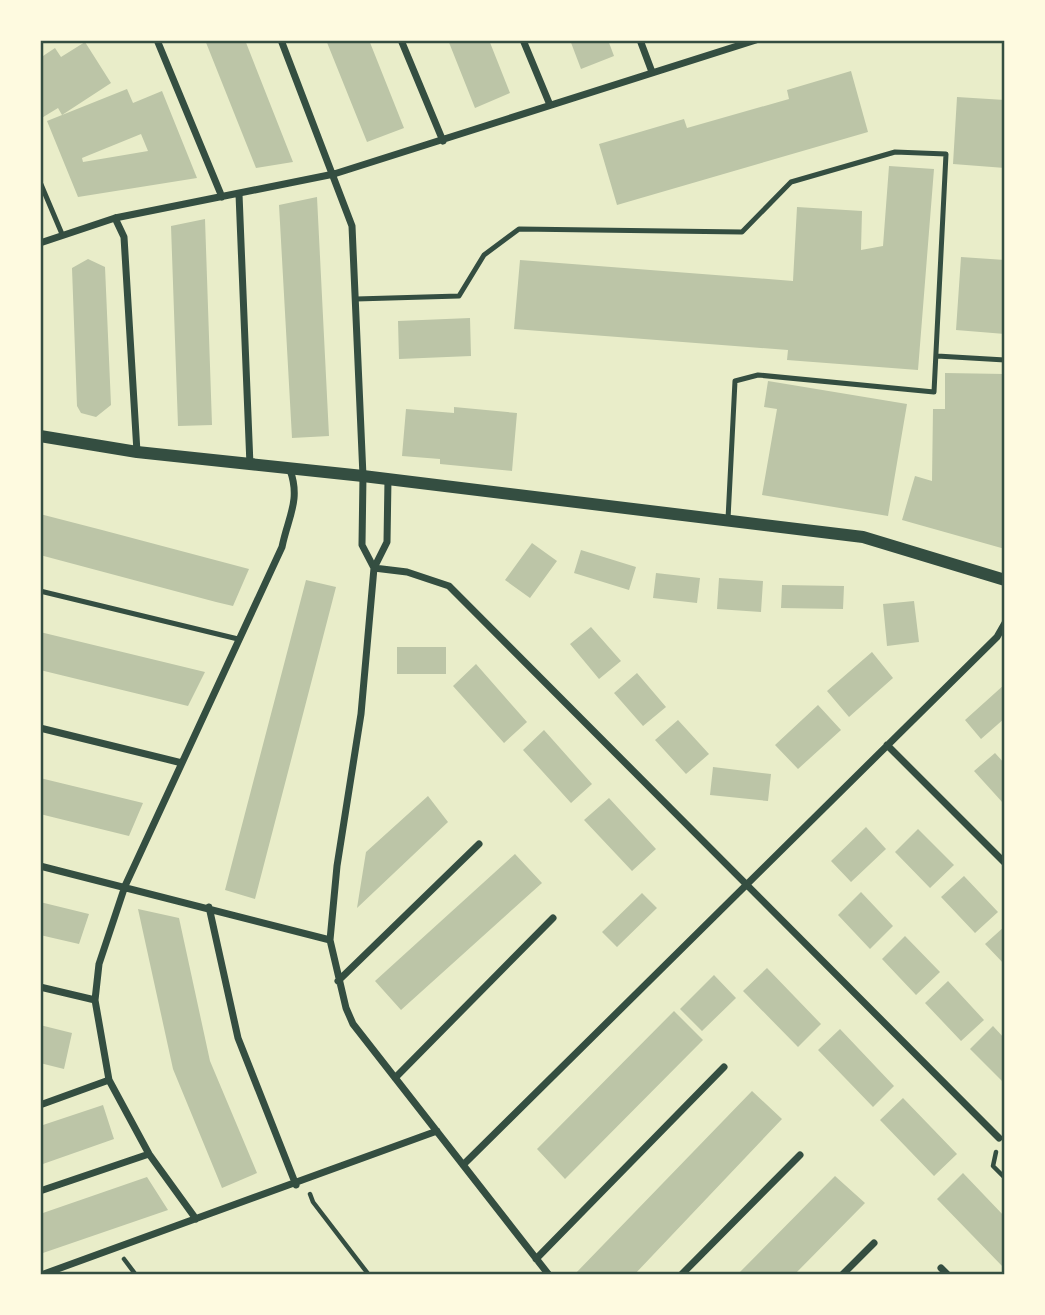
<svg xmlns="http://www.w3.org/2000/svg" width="1045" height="1315" font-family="Arial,sans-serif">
<rect width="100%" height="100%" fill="#e9edc9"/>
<path fill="#bcc5a7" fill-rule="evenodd" d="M205,40H245L293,162L256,168Z
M326,40H369L404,128L367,142Z
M448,40H489L510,93L475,108Z
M570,40H608L614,56L581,69Z
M85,42L111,83L62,115L58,108L40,119V58L55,48L61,57Z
M851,71L868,132L617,205L599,144L684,119L687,128L789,99L787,90Z
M127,89L133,103L162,91L197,178L78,197L47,121ZM141,134L148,151L83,162L82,158Z
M957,97L1005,100V168L953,164Z
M889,166L934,169L918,370L787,360L788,350L514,329L520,260L793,281L797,207L862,211L861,250L883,246Z
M317,197L329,436L292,438L279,205Z
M205,219L212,425L178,426L171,226Z
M961,257L1005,260V334L956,330Z
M88,259L105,267L111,405L96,417L81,413L77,406L72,268Z
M470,318L471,356L399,359L398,321Z
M945,373L1005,374V549L902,520L915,476L932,481L933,409H945Z
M768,381L907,404L888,516L762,495L777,409L764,407Z
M454,407L517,413L512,471L440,464V459L402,456L406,409L454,413Z
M40,514L102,530L249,569L233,606L216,602L40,555Z
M532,543L557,561L530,598L505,580Z
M581,550L636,567L629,590L574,573Z
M656,573L700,578L697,603L653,598Z
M719,578L763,581L761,612L717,609Z
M306,580L336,587L255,899L225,890Z
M782,585L844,586L843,609L781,608Z
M914,601L919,642L887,646L883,604Z
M591,627L621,661L599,679L570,644Z
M40,632L205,672L188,706L40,670Z
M397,647H446V674H397Z
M872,652L893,678L849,717L827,691Z
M476,664L527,722L504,743L453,686Z
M637,673L666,707L643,726L614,693Z
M1005,684V718L981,739L965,720Z
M818,705L841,730L798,769L775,745Z
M678,720L709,754L686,774L655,740Z
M544,730L592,784L571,803L523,750Z
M995,753L1005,764L1003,803L974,771Z
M713,767L771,774L768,801L710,795Z
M40,778L143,803L129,836L40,814Z
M428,796L448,822L357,908L366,852Z
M609,798L656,849L632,871L584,820Z
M866,827L886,849L851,882L831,861Z
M918,829L954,865L930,888L895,852Z
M515,854L542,883L401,1010L375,981Z
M964,876L998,912L975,933L941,897Z
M861,892L893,926L870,949L838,915Z
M642,893L657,908L617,947L602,932Z
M40,902L89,914L79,944L40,935Z
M138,909L179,918L210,1061L257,1173L222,1188L173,1069Z
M1005,926V965L985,944Z
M905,936L940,972L916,995L882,959Z
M767,968L821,1024L798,1047L743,991Z
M714,975L736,998L702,1031L680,1009Z
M948,981L984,1020L961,1041L925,1003Z
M674,1011L703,1040L565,1179L537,1149Z
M40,1025L72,1033L64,1069L40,1063Z
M993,1026L1005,1039V1084L970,1049Z
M840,1029L894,1086L873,1107L818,1050Z
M752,1091L782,1119L634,1275H574Z
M903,1098L957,1154L934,1176L880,1120Z
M103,1105L114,1139L40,1165V1126Z
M963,1173L1005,1217L1003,1267L937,1199Z
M835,1176L865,1203L794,1275H737Z
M147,1177L168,1210L40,1254V1214Z"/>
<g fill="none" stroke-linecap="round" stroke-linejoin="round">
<path stroke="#344e41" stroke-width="4.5" d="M996,1152L993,1166L1005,1178
M310,1194L313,1202L369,1275
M124,1259L136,1275"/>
<path stroke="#344e41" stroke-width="5" d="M40,182L62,234
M356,299L459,296L484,255L519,229L742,232L791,182L895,152L946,154L934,392L758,375L735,381L728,519
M937,356L1005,360
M40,591L238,639"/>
<path stroke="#344e41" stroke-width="7" d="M157,40L222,197
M281,40L352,226L363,476L362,545L374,568
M401,40L443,141
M523,40L550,105
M640,40L652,72
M239,194L250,465
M115,218L124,237L137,452
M40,243L115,218L334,174L756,40
M388,479L387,542L374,568L361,714L337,866L330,940L346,1008L353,1024L549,1275
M374,568L407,572L449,586L999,1138
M40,728L182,763
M887,745L1005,863
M40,866L330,940
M209,907L238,1038L296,1185
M338,981L479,844
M40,987L95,1000
M395,1078L553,918
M40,1105L109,1080
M463,1165L997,637L1005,623
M40,1191L149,1154
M196,1219L149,1154L109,1080L95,1000L99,964L125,886L282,547C288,517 301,500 290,470
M536,1259L724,1067
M941,1268L948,1275
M41,1275L437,1131
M681,1275L800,1155
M842,1275L874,1243"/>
<path stroke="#344e41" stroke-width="12" d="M40,436L137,452L363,476L863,537L1005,580"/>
</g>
<rect width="1045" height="1315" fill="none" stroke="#fefae0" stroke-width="84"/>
<rect x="42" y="42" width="961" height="1231" fill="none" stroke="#344e41" stroke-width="2.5"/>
</svg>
